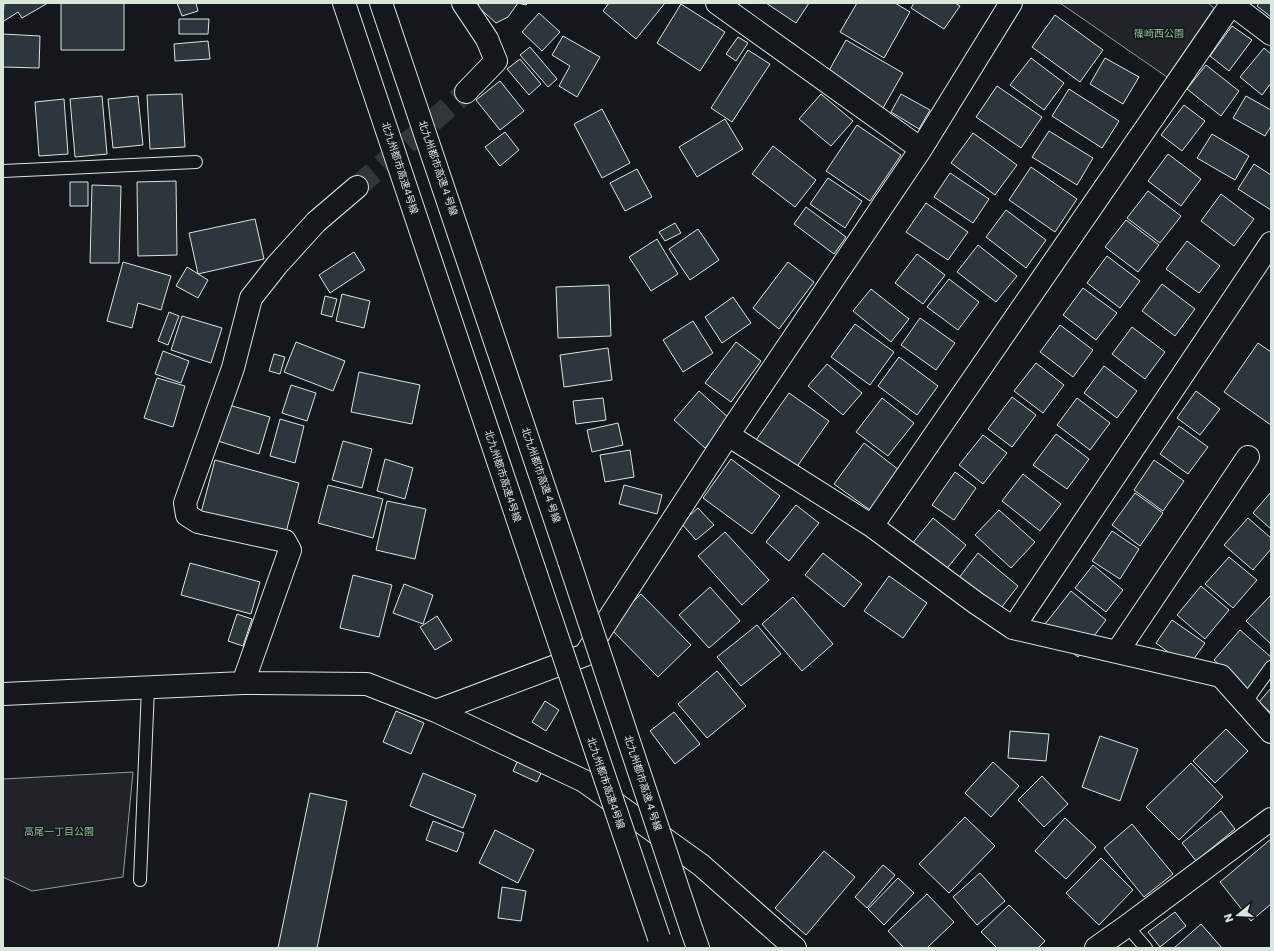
<svg xmlns="http://www.w3.org/2000/svg" width="1274" height="951" font-family="Poppins,'Noto Sans JP',sans-serif">
<rect width="100%" height="100%" fill="#14181c"/>
<path fill="#202428" stroke="#939e99" d="M1060,3H1208L1214,8L1167,77Z
M133,772L123,877L32,891L3,877V779Z"/>
<path fill="#2c363c" stroke="#d8e6dc" d="M4,3H48L22,18L18,12L4,21L3,19Z
M61,3H124V50H61Z
M177,3H196L198,11L182,16Z
M480,3H528L526,5L518,3L508,17L496,23L477,6Z
M609,3H665L636,39L603,11Z
M766,3H809L796,23Z
M857,3H895L910,12L884,58L840,32Z
M914,3H955L960,6L944,29L911,8Z
M1259,3H1271V17L1257,6Z
M681,4L725,32L700,71L657,43Z
M539,13L560,32L542,51L522,32Z
M1055,15L1103,50L1080,82L1032,47Z
M179,19H209L208,34H179Z
M1232,26L1252,40L1229,71L1210,56Z
M3,34L40,36L39,68L3,67Z
M563,36L600,57L577,97L559,86L570,66L552,55Z
M738,37L748,43L736,61L726,54Z
M846,40L903,73L883,108L826,76Z
M208,41L210,59L175,61L174,44Z
M530,47L557,79L548,87L520,55Z
M1264,48L1271,54V83L1262,95L1240,77Z
M748,50L770,64L732,122L711,108Z
M1031,58L1064,83L1044,110L1010,85Z
M1105,58L1139,77L1123,104L1090,84Z
M520,59L541,84L529,95L507,69Z
M1206,65L1239,91L1221,116L1187,89Z
M500,81L524,111L500,130L476,100Z
M997,86L1042,117L1021,148L976,117Z
M1069,89L1119,121L1102,148L1052,116Z
M182,94L185,147L150,149L147,95Z
M821,94L853,121L831,146L799,119Z
M901,94L930,110L919,129L891,112Z
M102,96L107,154L75,157L70,99Z
M138,96L143,145L113,148L108,99Z
M1246,96L1271,110V126L1265,136L1233,118Z
M64,99L68,154L39,156L35,102Z
M1184,105L1205,121L1182,151L1161,135Z
M602,109L630,163L602,178L574,124Z
M725,119L743,149L697,177L679,147Z
M857,125L901,155L870,201L826,171Z
M1049,131L1093,158L1077,185L1032,157Z
M505,132L519,150L500,166L485,147Z
M973,133L1017,165L995,195L951,163Z
M1212,134L1249,156L1235,180L1197,158Z
M773,146L816,180L795,207L752,174Z
M1168,154L1201,179L1181,206L1148,181Z
M1254,164L1271,175V210L1238,189Z
M1031,167L1077,199L1055,232L1009,200Z
M637,169L652,197L625,211L610,183Z
M950,173L989,199L973,223L934,197Z
M828,178L862,201L845,228L810,204Z
M176,181L177,255L138,256L137,182Z
M70,182H88V206H70Z
M92,185L121,186L119,263H90Z
M1148,191L1181,216L1160,243L1127,218Z
M1221,194L1254,219L1234,246L1201,221Z
M926,203L968,232L948,260L906,232Z
M806,207L846,237L834,254L794,224Z
M1006,210L1046,240L1026,268L986,237Z
M255,219L264,259L198,274L189,233Z
M1126,220L1159,245L1138,272L1105,247Z
M675,223L681,233L665,241L659,232Z
M698,229L719,260L690,280L669,249Z
M657,239L678,274L651,291L629,257Z
M1187,241L1220,266L1199,293L1166,269Z
M978,245L1017,276L996,302L957,272Z
M354,252L365,270L330,293L319,275Z
M917,254L945,275L923,304L895,283Z
M1107,256L1140,281L1120,308L1087,283Z
M123,262L171,276L161,310L138,303L132,328L107,321Z
M788,262L814,282L779,329L753,308Z
M187,267L208,280L198,298L176,286Z
M949,279L979,302L958,330L927,307Z
M1162,284L1195,309L1175,336L1142,311Z
M609,285L611,336L558,338L556,287Z
M1083,288L1117,313L1096,340L1063,315Z
M871,289L909,319L891,342L853,311Z
M342,294L370,301L364,328L336,321Z
M325,296L337,299L332,317L321,314Z
M733,297L751,323L722,343L705,317Z
M169,312L179,316L168,345L158,341Z
M182,316L222,328L211,363L171,350Z
M920,318L955,343L936,370L901,345Z
M693,321L713,353L683,372L663,340Z
M855,324L894,352L870,385L831,357Z
M1060,325L1093,350L1073,377L1040,352Z
M1132,327L1165,352L1145,379L1112,354Z
M296,342L345,361L333,391L284,372Z
M736,342L761,361L731,402L705,383Z
M1258,343L1271,352V425L1224,392Z
M608,348L612,380L564,387L560,355Z
M163,351L189,361L181,383L155,374Z
M274,354L285,357L280,374L269,371Z
M899,357L938,386L917,415L878,386Z
M1036,363L1064,385L1043,413L1014,391Z
M827,364L862,393L843,415L808,386Z
M1104,366L1137,391L1117,418L1084,393Z
M359,372L420,385L412,424L351,412Z
M157,378L185,386L173,427L144,418Z
M291,385L316,393L307,421L282,413Z
M699,391L730,419L705,448L674,420Z
M1196,391L1220,409L1200,435L1177,418Z
M789,393L829,421L796,468L756,440Z
M1012,397L1036,415L1012,447L988,429Z
M603,398L606,420L576,424L573,401Z
M882,398L914,423L888,456L856,432Z
M1077,398L1110,423L1090,450L1057,425Z
M229,405L270,417L259,454L218,441Z
M280,419L304,426L295,463L270,456Z
M618,423L623,445L592,452L587,430Z
M1179,426L1208,447L1188,474L1160,454Z
M1056,434L1089,459L1067,489L1033,465Z
M983,435L1007,453L983,484L959,465Z
M343,441L372,449L362,488L332,480Z
M864,443L899,470L870,510L834,484Z
M630,450L634,477L605,482L600,455Z
M385,459L413,468L405,499L377,491Z
M731,459L780,496L752,534L703,498Z
M215,460L299,483L285,536L201,513Z
M1154,460L1184,481L1163,511L1134,490Z
M955,472L976,488L954,520L932,505Z
M1023,474L1061,504L1040,531L1002,501Z
M328,485L383,499L373,538L318,523Z
M624,485L662,495L657,514L619,504Z
M1271,492V529L1253,513Z
M1135,493L1163,513L1140,546L1112,525Z
M387,501L426,509L415,559L376,550Z
M796,505L819,523L789,561L766,542Z
M698,508L714,525L696,540L681,523Z
M999,510L1035,542L1011,568L975,535Z
M933,518L966,545L944,572L911,545Z
M1248,518L1271,538V549L1253,570L1224,545Z
M1112,531L1139,549L1120,579L1092,561Z
M725,532L769,580L742,605L698,556Z
M823,553L862,584L844,607L805,575Z
M978,553L1018,586L998,612L958,579Z
M1229,557L1257,580L1233,608L1205,584Z
M190,563L260,582L251,614L181,595Z
M1093,565L1123,590L1106,612L1075,588Z
M353,575L392,585L379,637L340,628Z
M889,576L927,603L903,638L864,611Z
M404,584L433,595L423,624L393,613Z
M1201,586L1229,610L1205,639L1177,615Z
M710,587L740,621L709,648L679,615Z
M1071,591L1106,620L1078,657L1042,628Z
M641,594L691,645L658,677L608,626Z
M1271,595V644L1246,621Z
M793,597L833,644L802,671L762,624Z
M237,614L252,619L243,646L228,641Z
M437,616L452,640L435,650L420,627Z
M1172,620L1205,643L1188,667L1156,643Z
M757,625L781,654L741,686L717,657Z
M1240,630L1271,657V661L1247,689L1214,660Z
M717,671L746,706L707,738L678,704Z
M1271,688V713L1259,702Z
M545,701L559,710L546,731L532,722Z
M396,711L424,723L411,754L383,742Z
M674,712L700,744L675,764L650,731Z
M1226,729L1248,751L1215,783L1193,761Z
M1010,731L1049,734L1046,761L1008,758Z
M1100,736L1138,749L1120,801L1082,787Z
M523,749L547,760L537,782L513,771Z
M993,762L1019,786L991,817L965,793Z
M1191,763L1223,797L1179,840L1146,807Z
M423,773L476,795L463,828L410,806Z
M1042,776L1068,804L1044,827L1018,800Z
M310,793L347,801L317,948H278Z
M1221,811L1235,829L1196,861L1182,843Z
M965,817L995,846L949,893L919,864Z
M1065,818L1096,847L1066,879L1035,851Z
M433,821L464,833L457,852L426,840Z
M1132,824L1173,874L1144,897L1104,848Z
M495,830L534,850L518,883L479,863Z
M1271,839V904L1251,921L1220,882Z
M824,851L855,877L806,935L775,908Z
M1101,858L1133,890L1099,925L1066,893Z
M883,865L895,875L867,908L855,897Z
M980,873L1005,901L977,925L953,897Z
M898,878L914,893L884,925L868,909Z
M502,887L526,891L521,921L498,918Z
M927,894L954,922L927,948H904L888,931Z
M1009,905L1045,941L1038,948H997L981,932Z
M1175,912L1186,926L1160,947L1148,932Z
M1201,924L1222,948H1174Z"/>
<g fill="none" stroke-linecap="round" stroke-linejoin="round">
<path stroke="#313739" stroke-width="22" stroke-dasharray="22 11" stroke-linecap="butt" d="M357,187L466,92"/>
<defs>
<path id="lane" d="M3,171L196,162
M1245,703L1271,667
M140,880L148,688
M1127,926L1146,948"/>
<path id="street" d="M463,3L487,39L496,61L466,92
M717,3L921,149
M1230,3L1271,34
M728,435L872,526L976,603L1013,628L1221,676L1271,732
M872,526L1232,3
M1013,628L1271,243
M1117,652L1248,457
M243,683L290,550L285,541L198,522L187,515L185,503L233,368L251,298L277,265L316,222L357,187
M3,694L243,683L367,684L436,711L584,781L701,865L795,948
M436,711L585,655L728,435L921,149L1011,3
M1096,948L1127,926L1271,819"/>
<path id="highway" d="M344,3L536,574
M381,3L569,561
M692,931L698,948"/>
</defs>
<use href="#lane" stroke="#d8e6dc" stroke-width="14"/>
<use href="#street" stroke="#d8e6dc" stroke-width="24"/>
<use href="#highway" stroke="#d8e6dc" stroke-width="24"/>
<use href="#lane" stroke="#14181c" stroke-width="12"/>
<use href="#street" stroke="#14181c" stroke-width="22"/>
<use href="#highway" stroke="#14181c" stroke-width="22"/>
<defs>
<path id="highway-bridge" d="M569,561L692,931
M536,574L659,938"/>
</defs>
<use href="#highway-bridge" stroke="#d8e6dc" stroke-width="24" stroke-linecap="butt"/>
<use href="#highway-bridge" stroke="#14181c" stroke-width="22"/>
</g>
<g text-anchor="middle" dominant-baseline="central" stroke-width="3" stroke-linejoin="round" paint-order="stroke">
<g font-size="10" fill="#8ac095" stroke="#14181c">
<text x="1159" y="33">篠崎西公園</text>
<text x="59" y="831">高尾一丁目公園</text>
</g>
<g font-size="10" fill="#d8e6dc" stroke="#14181c">
<text transform="translate(400 168) rotate(72)">北九州都市高速4号線</text>
<text transform="translate(438 168) rotate(71)">北九州都市高速４号線</text>
<text transform="translate(541 475) rotate(71)">北九州都市高速４号線</text>
<text transform="translate(503 476) rotate(72)">北九州都市高速4号線</text>
<text transform="translate(606 783) rotate(71)">北九州都市高速4号線</text>
<text transform="translate(643 783) rotate(72)">北九州都市高速４号線</text>
</g>
</g>
<rect width="1274" height="951" fill="none" stroke="#d8e6dc" stroke-width="8"/>
<g transform="translate(1238 915) rotate(252)" stroke="#14181c" stroke-width="3" paint-order="stroke">
<path d="M0-3L7 15L0 10L-7 15Z" fill="#d8e6dc"/>
<text y="-6" font-size="11" font-weight="bold" text-anchor="middle" fill="#d8e6dc">N</text>
</g>
</svg>
